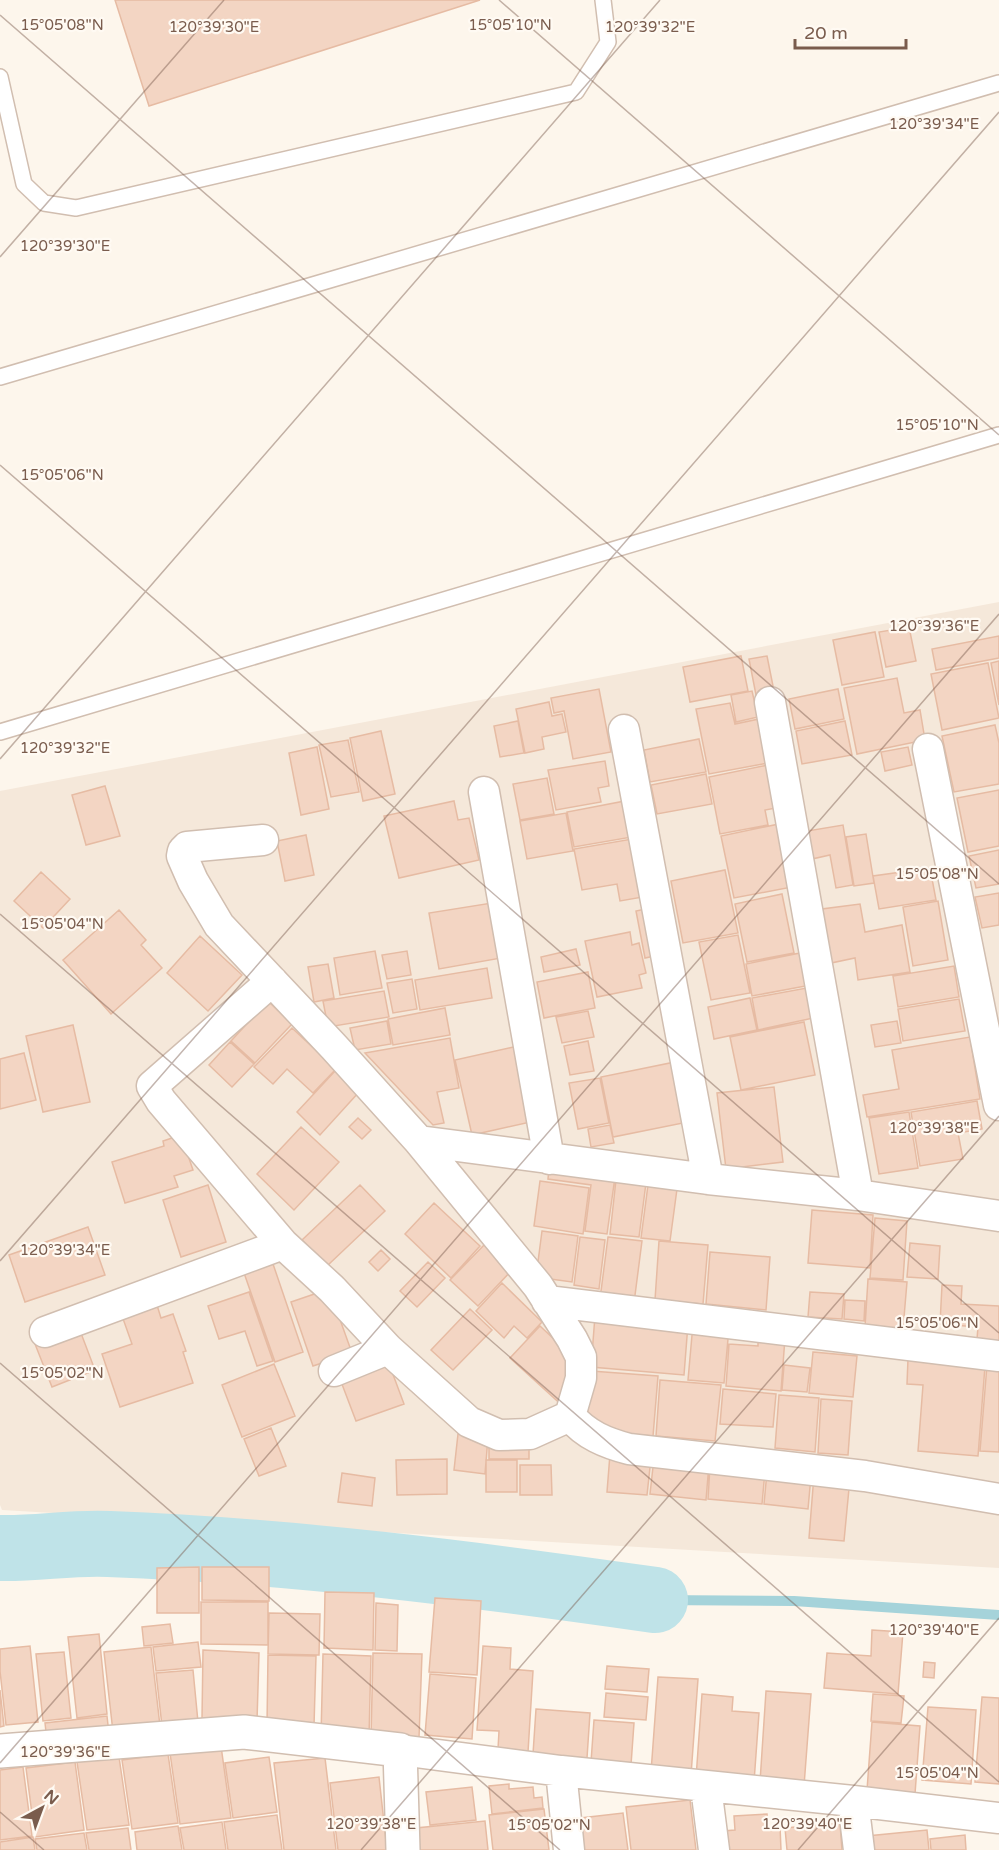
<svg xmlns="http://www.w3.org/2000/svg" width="999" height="1850" font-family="'Varela Round',sans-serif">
<rect width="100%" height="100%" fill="#fdf6ec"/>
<path fill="#f5e8da" d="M999,602V1568L2,1510L0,1505V791Z"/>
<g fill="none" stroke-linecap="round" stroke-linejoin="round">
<path stroke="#a5d3da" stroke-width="10" d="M655,1600L794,1601L999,1615"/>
<path stroke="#bfe3e8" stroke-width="66" d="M0,1548C36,1549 73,1542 109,1544C292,1551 473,1574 655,1600"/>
</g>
<path fill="#f3d5c3" stroke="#e6bba3" stroke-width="1.5" d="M115,0H480L149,106Z
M909,627L916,661L886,667L879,632Z
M875,632L884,677L842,685L833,640Z
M999,636V658L936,670L932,649Z
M741,656L748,691L690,702L683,667Z
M767,656L774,691L756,695L749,659Z
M999,661V705L991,663Z
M988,663L999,718L942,730L931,674Z
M897,678L904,713L920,710L925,740L857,754L844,688Z
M599,689L611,752L573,759L564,711L554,713L551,698Z
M838,689L844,719L795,729L789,699Z
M752,691L758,717L736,722L731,695Z
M549,702L552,716L562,714L566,732L542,737L544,749L525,753L516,709Z
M730,703L735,724L759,719L768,763L709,774L696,709Z
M518,721L524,753L500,757L494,726Z
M845,721L852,755L802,764L796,731Z
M995,725L999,743V784L954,792L942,736Z
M381,731L395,794L363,801L350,738Z
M699,739L706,772L650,782L644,750Z
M348,740L359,792L331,797L319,745Z
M317,747L329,809L301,815L289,753Z
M908,747L912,765L885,771L881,752Z
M605,761L609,786L598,788L601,802L556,810L548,770Z
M768,765L776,808L765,810L768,825L720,834L709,777Z
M706,774L712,804L657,814L651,785Z
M547,778L554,814L520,820L513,784Z
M105,786L120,836L86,845L72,795Z
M999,790V846L968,852L957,798Z
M454,801L458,820L469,818L479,860L399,878L384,816Z
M625,801L632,837L574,847L567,812Z
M566,813L573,851L527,859L520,821Z
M779,824L792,887L734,898L721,836Z
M843,825L853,885L836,888L830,855L812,859L807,831Z
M866,834L874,883L854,886L846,837Z
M306,835L314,875L285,881L277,841Z
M632,839L643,897L620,901L617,884L582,890L574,849Z
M999,850V884L976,888L969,856Z
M930,868L936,900L879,909L873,876Z
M725,870L738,933L683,943L671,881Z
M41,872L70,899L43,928L14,901Z
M999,893V925L982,928L975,897Z
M782,894L794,953L747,962L735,904Z
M938,901L948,960L913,966L903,907Z
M498,902L507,957L439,969L429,913Z
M860,904L865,932L902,925L910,972L858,980L855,958L831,963L822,909Z
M655,907L664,954L645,958L636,911Z
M119,910L146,940L141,945L162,968L111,1014L63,960Z
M630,932L632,945L639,943L646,973L639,975L642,988L597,997L585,941Z
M738,935L750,993L711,1000L699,942Z
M200,936L242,975L208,1011L167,973Z
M576,949L580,965L544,972L541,957Z
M375,951L382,988L340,995L334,958Z
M407,951L411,975L387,979L382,955Z
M805,952L811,985L752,996L746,964Z
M328,964L334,998L314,1002L308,967Z
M954,966L959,997L898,1007L893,976Z
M487,968L492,998L420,1010L415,980Z
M588,972L595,1008L544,1018L537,982Z
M412,979L417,1009L393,1013L387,983Z
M812,987L818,1017L758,1030L752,998Z
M384,991L389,1017L328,1027L323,1001Z
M750,998L757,1030L714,1039L708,1007Z
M959,999L965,1031L903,1041L898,1009Z
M268,1001L292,1024L255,1063L231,1041Z
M445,1008L450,1035L393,1045L388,1019Z
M588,1011L594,1037L562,1043L556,1017Z
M387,1021L391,1044L355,1050L350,1028Z
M897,1021L901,1043L875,1047L871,1025Z
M804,1022L815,1075L741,1090L730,1037Z
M73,1025L90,1102L43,1112L26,1036Z
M292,1028L336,1069L313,1093L287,1069L273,1084L254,1067Z
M970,1037L980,1099L867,1117L863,1095L899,1089L892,1050Z
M450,1038L459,1088L437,1092L444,1123L433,1125L365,1053Z
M588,1041L594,1071L570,1075L564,1046Z
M230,1042L254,1064L232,1087L209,1065Z
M518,1046L535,1121L472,1135L455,1060Z
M24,1053L36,1100L0,1109V1059Z
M675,1062L688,1122L613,1137L601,1077Z
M336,1070L359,1092L320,1135L297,1112Z
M600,1078L609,1123L578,1129L569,1083Z
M774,1087L783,1162L726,1169L717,1093Z
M977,1101L982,1129L958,1133L963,1159L920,1166L911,1112Z
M909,1112L918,1168L879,1174L869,1118Z
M358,1118L371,1130L362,1139L349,1127Z
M610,1125L614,1143L591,1147L588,1129Z
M301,1127L339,1162L294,1210L257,1174Z
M181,1135L193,1170L174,1176L178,1187L125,1203L112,1162L164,1146L163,1141Z
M549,1168L615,1177L607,1234L585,1231L591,1185L548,1179Z
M616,1180L646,1183L639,1237L610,1234Z
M540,1181L589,1188L583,1234L534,1226Z
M208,1185L226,1242L181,1257L163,1200Z
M360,1185L385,1211L327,1266L302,1240Z
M648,1185L677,1189L670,1241L641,1238Z
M434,1203L480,1246L451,1278L405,1234Z
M812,1210L873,1215L870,1268L808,1263Z
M875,1218L907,1221L903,1280L870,1278Z
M88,1227L105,1275L25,1302L9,1255Z
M542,1231L578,1236L572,1282L536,1277Z
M580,1237L605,1240L599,1289L574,1285Z
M608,1237L642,1241L634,1303L600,1299Z
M659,1241L708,1245L703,1304L655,1300Z
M910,1243L940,1246L938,1279L907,1277Z
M485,1244L512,1270L478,1306L450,1280Z
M381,1250L390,1259L378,1271L369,1262Z
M710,1252L770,1257L766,1310L706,1304Z
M272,1261L303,1352L275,1362L243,1270Z
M428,1262L445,1278L417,1307L400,1291Z
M868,1279L907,1282L903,1329L865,1327Z
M502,1283L542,1322L527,1338L514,1326L504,1338L476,1311Z
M942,1285L962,1286L961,1304L999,1306V1353L976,1351L978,1327L940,1324Z
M329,1289L352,1353L313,1366L291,1302Z
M249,1292L273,1361L257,1366L245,1331L219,1339L208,1306Z
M810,1292L844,1294L842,1319L808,1317Z
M845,1300L865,1301L864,1321L844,1319Z
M156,1302L161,1318L173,1314L186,1351L183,1352L193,1383L120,1407L102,1354L132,1344L121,1313Z
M470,1309L492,1330L453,1370L431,1350Z
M595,1316L688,1324L684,1375L591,1367Z
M693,1324L729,1328L724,1383L688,1380Z
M540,1326L572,1356L566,1409L510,1358Z
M79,1328L95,1370L52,1387L35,1344Z
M758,1336L785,1338L781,1391L726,1386L729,1344L758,1346Z
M813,1352L857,1356L853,1397L809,1393Z
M908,1359L985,1366L978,1456L918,1451L923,1385L907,1384Z
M388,1361L404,1404L356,1421L340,1379Z
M274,1364L295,1416L242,1437L222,1385Z
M784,1365L810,1368L807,1392L782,1390Z
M987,1365L999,1367V1452L980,1451Z
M591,1371L658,1376L653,1436L586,1430Z
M660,1380L721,1385L715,1441L656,1436Z
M723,1389L776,1394L773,1427L720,1424Z
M779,1395L819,1398L815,1452L775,1448Z
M821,1399L852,1401L848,1455L818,1453Z
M271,1428L286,1466L259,1476L244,1439Z
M458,1434L488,1437L485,1474L454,1470Z
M489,1436H529V1459H489Z
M610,1454L651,1458L647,1495L607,1492Z
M654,1458L709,1464L706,1500L650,1494Z
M447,1459V1494L397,1495L396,1460Z
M486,1460H517V1492H486Z
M520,1465H551L552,1495H520Z
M710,1466L765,1471L762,1504L708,1499Z
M767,1472L811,1476L808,1509L764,1504Z
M342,1473L375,1478L372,1506L338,1502Z
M814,1475L850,1478L844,1541L809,1538Z
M199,1567V1613H157V1568Z
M202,1567H269V1601L202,1600Z
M325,1592L374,1593L373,1650L324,1648Z
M435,1598L481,1601L477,1675L429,1672Z
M201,1602H268V1645L201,1644Z
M376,1603L398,1605L397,1651L375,1650Z
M269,1613L320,1614L319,1655L268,1654Z
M170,1624L173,1643L144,1646L142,1627Z
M872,1630L903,1632L898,1694L824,1688L827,1653L871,1656Z
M99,1634L107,1714L77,1718L68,1637Z
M198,1642L201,1667L156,1671L153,1647Z
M30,1646L38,1722L6,1725L0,1671V1649Z
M483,1646L511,1648L510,1669L533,1671L528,1752L498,1749L499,1731L477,1730Z
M151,1647L160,1726L113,1732L104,1652Z
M203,1650L259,1653L257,1721L202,1719Z
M64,1652L71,1718L43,1721L36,1654Z
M373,1653L422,1654L419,1738L371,1737Z
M323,1654L371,1656L369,1737L321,1736Z
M268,1655L316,1656L314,1726L267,1725Z
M924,1662L935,1663L934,1678L923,1677Z
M607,1666L649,1669L647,1692L605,1689Z
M193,1670L198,1722L162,1726L156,1673Z
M430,1674L476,1678L472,1739L425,1735Z
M658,1677L698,1679L691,1775L651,1772Z
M0,1690L4,1726L0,1727Z
M766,1691L811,1694L804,1786L760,1782Z
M606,1693L648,1697L646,1720L604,1717Z
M702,1694L733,1697L732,1711L759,1713L754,1782L696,1778Z
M873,1694L904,1696L901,1723L871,1721Z
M982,1697L999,1698V1784L975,1782Z
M928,1707L976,1710L971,1784L922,1780Z
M536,1709L590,1713L587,1758L533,1754Z
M107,1716L109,1734L47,1741L45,1723Z
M594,1720L634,1723L631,1765L591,1762Z
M872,1722L920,1726L915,1794L867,1790Z
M221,1746L231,1818L180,1824L170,1753Z
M168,1754L178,1823L132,1829L122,1760Z
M119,1757L129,1825L87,1830L77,1762Z
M269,1757L277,1812L233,1818L225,1763Z
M325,1758L336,1850H284L274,1763Z
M75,1762L84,1830L35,1837L26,1768Z
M23,1767L32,1836L0,1840V1770Z
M379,1777L387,1850H338L330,1783Z
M509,1784V1789L533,1787L534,1798L542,1797L543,1808L492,1814L489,1786Z
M472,1787L476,1820L430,1825L426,1792Z
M690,1800L696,1850H631L626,1807Z
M544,1809L549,1850H493L489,1815Z
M623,1813L628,1850H576L572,1819Z
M767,1814L768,1827L780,1826L781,1850H725L723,1831L735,1830L734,1816Z
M277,1815L282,1850H228L224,1822Z
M485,1821L488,1850H418L416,1828Z
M222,1822L226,1850H184L180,1828Z
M840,1823L842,1850H787L785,1828Z
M178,1826L182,1850H137L135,1832Z
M128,1828L131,1850H89L86,1833Z
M927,1830L929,1850H869L867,1836Z
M84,1833L87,1850H37L35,1839Z
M965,1835L966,1850H931L930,1839Z
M33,1837L35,1850H0V1842Z"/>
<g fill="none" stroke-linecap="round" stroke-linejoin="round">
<defs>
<path id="service" d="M0,77L24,184L44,203L76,208L576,92L608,42L603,0
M0,377L999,83
M0,732L999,435"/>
<path id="minor" d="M770,702L858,1195
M624,730L708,1179
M928,749L999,1105
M484,792L549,1159
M263,840L187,847L183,851L182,856L193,881L219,925L334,1047L419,1141L538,1286L572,1339L581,1357V1378L570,1416C586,1435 606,1443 629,1449L865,1476L999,1499
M272,981L152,1086L161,1101L283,1244L332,1289L388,1349L469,1422L499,1435L530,1434L570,1416
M419,1141L708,1179L858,1195L999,1216
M547,1301L999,1356
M45,1332L283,1244
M334,1371L388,1349
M400,1750L561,1771L853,1801L999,1818
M561,1771L569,1850
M706,1787L714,1850
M853,1801L859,1850"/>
<path id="tertiary" d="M0,1751L244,1732L400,1750L403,1850"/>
</defs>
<use href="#service" stroke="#d1beb0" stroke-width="18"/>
<use href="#minor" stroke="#d1beb0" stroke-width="33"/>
<use href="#tertiary" stroke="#d1beb0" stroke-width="36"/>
<use href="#service" stroke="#fff" stroke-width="15"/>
<use href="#minor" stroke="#fff" stroke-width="30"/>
<use href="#tertiary" stroke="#fff" stroke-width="33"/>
</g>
<path fill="none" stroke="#7a5c4d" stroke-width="1.5" stroke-opacity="0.45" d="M499,0L999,435M0,15L999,884M0,257L224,0M0,465L999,1333M0,759L660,0M0,914L999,1782M0,1261L999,112M0,1363L560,1850M0,1763L999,614M0,1812L44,1850M361,1850L999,1116M798,1850L999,1618"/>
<g font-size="15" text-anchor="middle" fill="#7a5c4d" stroke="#fffaf3" stroke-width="4.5" stroke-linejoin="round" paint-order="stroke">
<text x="510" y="30">15°05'10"N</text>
<text x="62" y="30">15°05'08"N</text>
<text x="214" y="32">120°39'30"E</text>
<text x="650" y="32">120°39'32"E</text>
<text x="934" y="129">120°39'34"E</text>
<text x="65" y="251">120°39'30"E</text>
<text x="937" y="430">15°05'10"N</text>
<text x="62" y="480">15°05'06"N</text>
<text x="934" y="631">120°39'36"E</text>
<text x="65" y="753">120°39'32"E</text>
<text x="937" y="879">15°05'08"N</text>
<text x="62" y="929">15°05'04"N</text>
<text x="934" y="1133">120°39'38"E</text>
<text x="65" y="1255">120°39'34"E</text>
<text x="937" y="1328">15°05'06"N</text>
<text x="62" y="1378">15°05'02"N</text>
<text x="934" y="1635">120°39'40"E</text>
<text x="65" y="1757">120°39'36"E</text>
<text x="937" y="1778">15°05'04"N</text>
<text x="371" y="1829">120°39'38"E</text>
<text x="807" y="1829">120°39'40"E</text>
<text x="549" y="1830">15°05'02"N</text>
</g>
<g transform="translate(42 1808) rotate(41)" stroke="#fffaf3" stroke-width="4.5" paint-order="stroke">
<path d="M0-4.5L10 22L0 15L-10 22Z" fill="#7a5c4d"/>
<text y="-9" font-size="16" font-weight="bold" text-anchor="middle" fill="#7a5c4d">N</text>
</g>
<path d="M795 39v9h111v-9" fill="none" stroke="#7a5c4d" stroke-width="3"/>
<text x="804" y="39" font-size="18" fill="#7a5c4d" stroke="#fffaf3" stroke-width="4.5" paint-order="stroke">20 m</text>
</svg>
